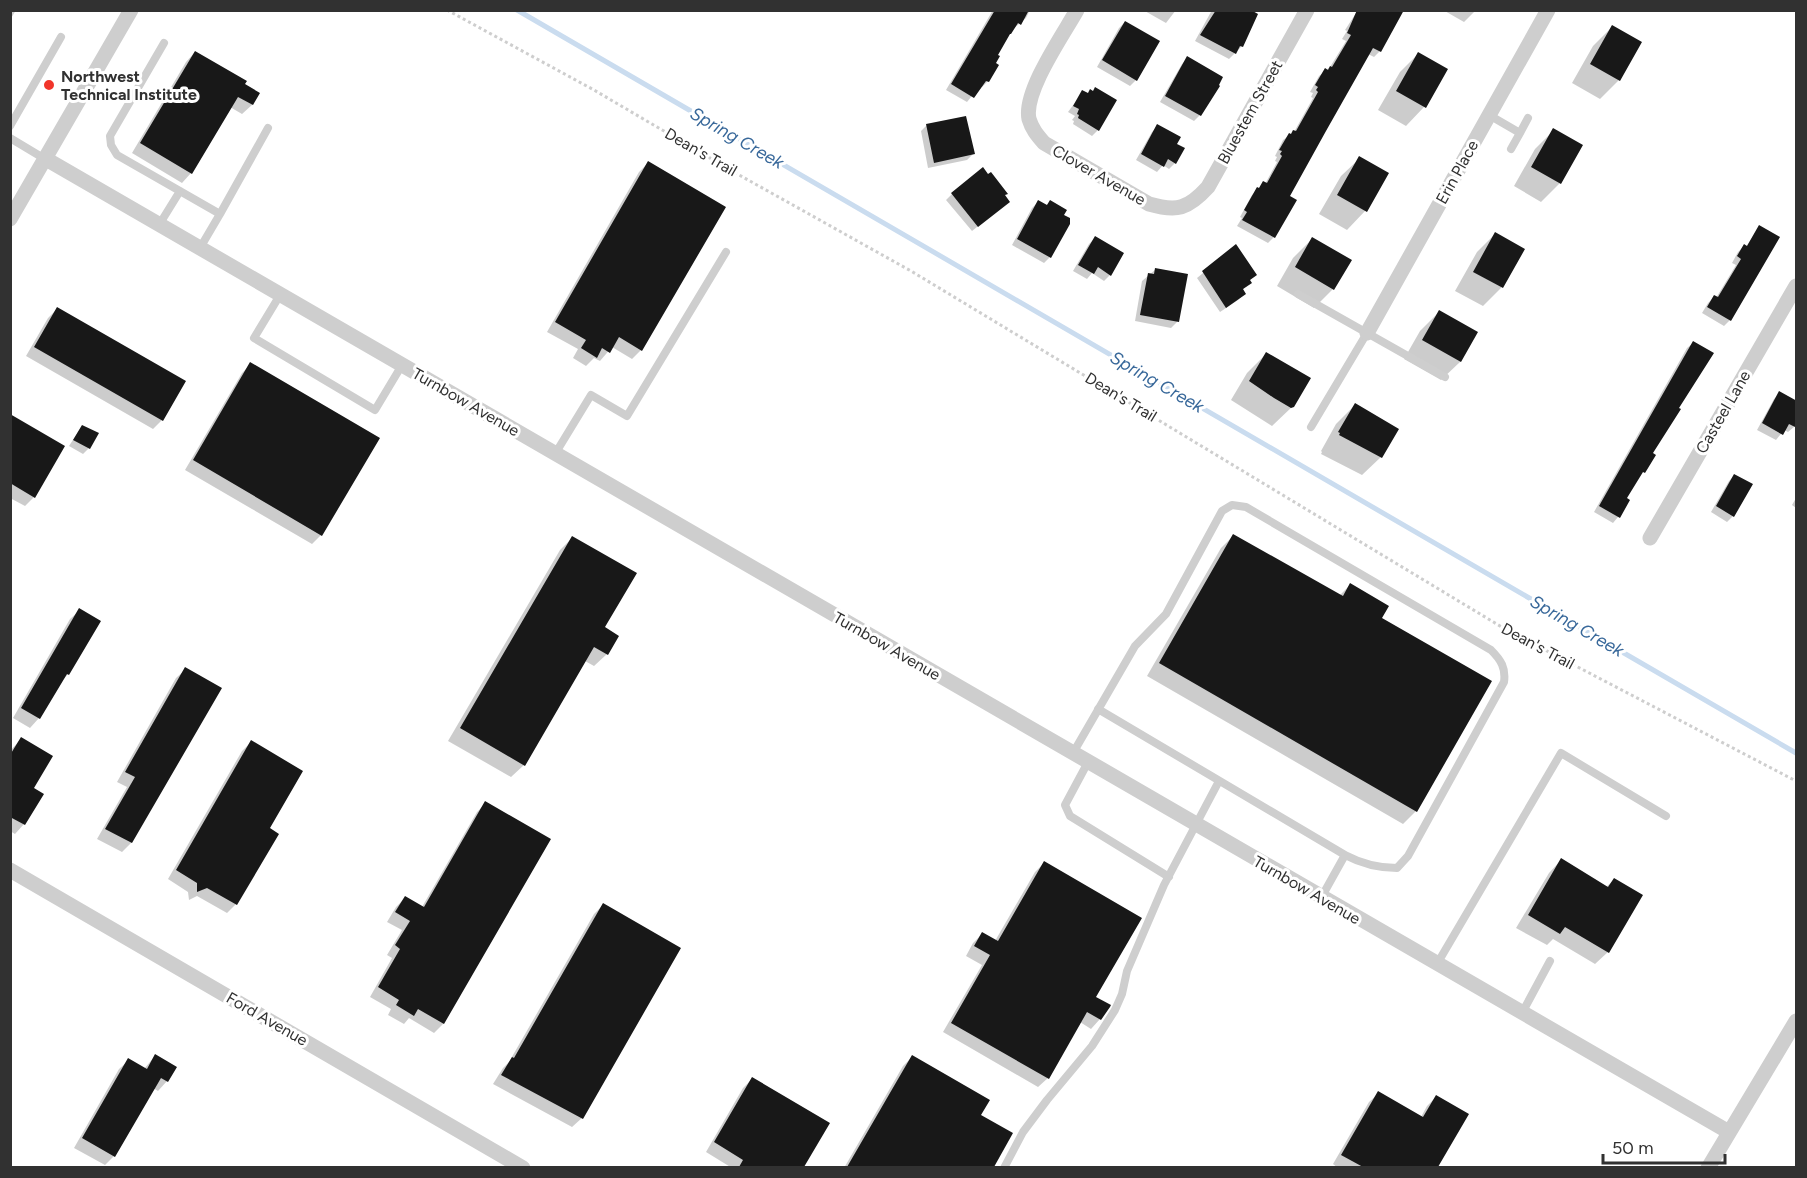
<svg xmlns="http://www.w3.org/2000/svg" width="1807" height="1178" font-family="Figtree,sans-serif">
<rect width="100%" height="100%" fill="#fff"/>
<path fill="#0003" d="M10,10H16L10,20Z
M993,10H1030L1026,18L1013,29L996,55L988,81L982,87L980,86L967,102L946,90Z
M1143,10H1176L1166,23Z
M1212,10H1248L1257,15L1241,47L1229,59L1195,41Z
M1358,10L1380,51L1374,57L1368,54L1288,196L1274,237L1268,243L1237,226L1242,218L1240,217L1252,195L1264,183L1265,184L1277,162L1275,161L1277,157L1275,156L1283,140L1294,132L1313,98L1311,97L1313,93L1310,92L1319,76L1330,67L1346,41L1342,39L1347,31L1345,30Z
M1443,10H1476L1464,22Z
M1125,22L1136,80L1130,86L1097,67L1119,28Z
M1612,27L1619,80L1600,99L1572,83L1593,46Z
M195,52L258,94L252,105L242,114L230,107L191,173L182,183L132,153L186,62Z
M1418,54L1446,70L1424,107L1406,126L1378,110L1400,72Z
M1188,58L1200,115L1194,121L1160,102L1182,64Z
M1083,92L1098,130L1092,136L1073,124L1074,121L1072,120L1075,116L1068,112Z
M927,125L973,154L967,160L928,168L921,131Z
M1158,126L1175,145V163L1169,169L1163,165L1157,172L1136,160L1152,132Z
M1554,130L1560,183L1541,202L1514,186L1535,149Z
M1360,158L1365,211L1347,230L1319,214L1341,176Z
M648,163L641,350L632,359L612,347L600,361L594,358L586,366L573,358L578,349L547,332L639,172Z
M952,194L1002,207L972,231L946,200Z
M1038,202L1045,206L1050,202V257L1044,263L1012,245L1032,208Z
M1759,227L1778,238L1730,320L1724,326L1702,313L1708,303L1714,297L1716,298L1736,265L1732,263L1738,252L1744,246L1746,247Z
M1495,234L1523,249L1501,288L1483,306L1455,291L1477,252Z
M1095,238L1110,275L1104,281L1092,273L1087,279L1073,271L1089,244Z
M1312,239L1350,260L1333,289L1314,308L1277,286L1293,258Z
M1236,246L1250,283L1242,290L1244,294L1238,300L1220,312L1197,278Z
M1156,269L1177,322L1171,328L1135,321L1142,281Z
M57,309L162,420L153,429L26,356L48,318Z
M1439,312L1476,333L1460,362L1441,380L1404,359L1420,331Z
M1693,343L1676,408L1625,499L1618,517L1613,523L1594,512L1687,348Z
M1266,354L1293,406L1272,426L1231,400L1247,373Z
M251,364L321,535L312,544L185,470L242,373Z
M1780,393L1794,427L1788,432L1784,430L1776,440L1757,430L1774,399Z
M1355,405L1381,457L1362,475L1321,454L1322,452L1321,451L1336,424Z
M10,416L34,497L25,506L10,498Z
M82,426L89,448L83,454L69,446Z
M1735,475L1733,516L1727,522L1711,512L1729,481Z
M1796,498V508L1792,505Z
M1234,535L1339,596L1350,585L1380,619L1416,811L1403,824L1147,676L1221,548Z
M573,537L603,628L607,654L594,666L585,661L524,765L511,777L448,741L560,550Z
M80,610L68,674L60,683L39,718L30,728L13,718L70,619Z
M186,669L220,688L131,843L122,852L97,839L127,787L117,782L176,678Z
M21,739L32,789L24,824L15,834L10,831V751Z
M251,742L267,828L236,904L227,913L197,896L189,900L188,892L168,879L242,751Z
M486,803L549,840L443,1024L434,1033L409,1018L404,1024L388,1015L391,1009L370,997L392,958L387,955L402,930L387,922L396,907L405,898L422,907L477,812Z
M1561,860L1606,887L1614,880L1608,952L1595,964L1553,939L1547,945L1516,928L1549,873Z
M1044,863L1094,997L1100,1019L1091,1029L1080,1022L1048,1078L1038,1087L943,1032L982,965L966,956L973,943L983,933L995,941L1035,872Z
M603,905L582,1118L572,1127L493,1084L503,1068L509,1062L594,914Z
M155,1056L175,1068L167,1081L158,1091L153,1088L114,1156L105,1165L74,1148L119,1069L129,1060L144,1069Z
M912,1057L979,1115L1011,1134L992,1168H844L903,1066Z
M752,1079L828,1123L802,1168H732L706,1152L743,1088Z
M1379,1093L1421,1117L1427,1106L1436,1097L1467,1115L1436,1168H1338L1333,1164L1369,1102Z"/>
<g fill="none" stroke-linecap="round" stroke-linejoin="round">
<path stroke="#cadcef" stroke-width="5" d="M517,10L1796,753"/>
</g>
<path fill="#181818" d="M995,10H1029L1021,25L1018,23L1011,34H1010L998,55L1000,56L996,63L999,65L989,82L986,81L974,98L951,84Z
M1216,10H1251L1258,14L1243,47L1240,46L1236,54L1200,35Z
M1357,10H1404L1381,52L1373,48L1326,131L1290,196L1297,200L1275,238L1242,220L1247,212L1244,210L1257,187L1259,188L1263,181L1267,183L1282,156L1280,154L1282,151L1279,150L1289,133L1291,134L1293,130L1296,131L1318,92L1316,90L1318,87L1315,85L1325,68L1328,70L1330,66L1332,67L1351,35L1347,33Z
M1125,21L1160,41L1137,81L1102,60Z
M1612,25L1642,42L1620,81L1590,64Z
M195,51L247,81L245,84L260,93L253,105L238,97L192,174L140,143Z
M1418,52L1448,69L1426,108L1396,91Z
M1187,56L1223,77L1219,85L1220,86L1201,116L1165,96Z
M1095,87L1117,100L1099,131L1078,118L1079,115L1077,114L1079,109L1073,106L1082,90L1088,93L1090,89L1093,91Z
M966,116L975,154L934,163L926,124Z
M1157,124L1181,137L1177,144L1185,148L1176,164L1168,159L1164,167L1141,154Z
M1553,128L1583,145L1561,184L1531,167Z
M1359,156L1389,173L1367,212L1337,195Z
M648,161L726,207L642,351L619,337L610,353L602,348L597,358L581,348L586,340L555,322Z
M983,167L988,174L991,172L1008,194L1005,195L1010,202L978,227L951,193Z
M1038,200L1047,205L1050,200L1067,210L1064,215L1070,218V224L1051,258L1017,239Z
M1759,225L1780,237L1731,321L1707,307L1714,295L1718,297L1741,259L1737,256L1744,244L1747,246Z
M1495,232L1525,249L1503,288L1473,272Z
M1095,236L1124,253L1111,276L1098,267L1094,274L1078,265Z
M1312,237L1352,260L1334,290L1295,267Z
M1236,244L1257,275L1250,280L1252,283L1243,289L1246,294L1226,308L1202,271Z
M1155,268L1188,274L1179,322L1140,315L1148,273L1154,274Z
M57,307L186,381L163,421L34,347Z
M1439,310L1478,332L1461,362L1422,340Z
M1693,341L1714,353L1679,408L1681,409L1653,453L1656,455L1645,473L1643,472L1627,498L1630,500L1620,518L1599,506Z
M1266,352L1311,378L1294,407L1291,408L1274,398L1249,381Z
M250,362L380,438L322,536L193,460Z
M1779,391L1797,401V428L1789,424L1783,435L1762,423Z
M1355,403L1399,429L1382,458L1339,435L1340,433L1338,432Z
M10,414L65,446L35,498L10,483Z
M82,425L99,433L90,449L73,440Z
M1734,474L1753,484L1734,517L1716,506Z
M1233,534L1343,596L1350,583L1389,606L1382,618L1492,681L1417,812L1159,663Z
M572,536L637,573L605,627L619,636L608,655L594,647L525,766L460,728Z
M79,608L101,621L69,675L67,674L40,719L21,708Z
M185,667L222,688L132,843L105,829L135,777L125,772Z
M21,737L53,756L34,788L44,794L25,825L10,817V755Z
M251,740L303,771L270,828L279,834L237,905L207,888L197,892V883L176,870Z
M485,801L551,839L444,1024L418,1009L414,1016L396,1005L399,1000L378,987L400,949L395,945L410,921L395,912L405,896L424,907Z
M1561,858L1608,887L1614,878L1643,895L1609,953L1565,927L1560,934L1528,915Z
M1044,861L1142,918L1096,997L1111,1005L1110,1007L1101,1020L1087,1012L1049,1079L951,1023L990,955L974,946L982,932L998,941Z
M603,903L681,948L583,1119L501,1075L512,1057L514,1058Z
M155,1054L177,1067L168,1082L161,1078L115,1157L82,1138L128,1058L147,1069Z
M912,1055L990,1100L981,1115L1013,1133L994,1167H847Z
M752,1077L830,1123L804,1167H739L743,1160L714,1142Z
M1378,1091L1423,1117L1436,1095L1469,1114L1438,1167H1363L1341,1155Z"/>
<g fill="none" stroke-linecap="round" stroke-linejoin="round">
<path stroke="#cecece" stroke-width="3" stroke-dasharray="3 3" stroke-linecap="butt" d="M447,10L594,90L732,171L911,271L1505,629L1796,781"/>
<path stroke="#cecece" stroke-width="8" d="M164,43L110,136L111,145L117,155L220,214L200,248
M1489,115L1520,133L1528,118
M10,126L61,37
M10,138L45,159
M1511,149L1520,133
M220,214L268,128
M159,225L180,191
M1298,294L1445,377
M280,295L254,338L375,410L402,365
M1311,427L1367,333
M555,454L591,395L627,416L726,252
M1098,709L1345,855
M1073,753L1135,646L1166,614L1222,511L1232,505L1246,507L1491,650C1501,660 1506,668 1504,682L1408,856L1397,868C1377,868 1362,864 1345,855L1321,898
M1088,762L1065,805L1070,816L1169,877
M1437,964L1561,753L1666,816
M1522,1013L1550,961
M1004,1168L1023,1132L1047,1100L1092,1046L1115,1010L1122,994L1127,971L1164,885L1219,781"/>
<path stroke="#cecece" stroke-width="15" d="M1077,10C1063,35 1023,92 1029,119C1032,129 1037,135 1044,143L1149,204C1177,212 1188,209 1208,187L1307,10
M46,159L1729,1132
M10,219L131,10
M1367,333L1548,10
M1650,538L1796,286
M10,870L523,1168
M1708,1168L1796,1021"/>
</g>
<circle fill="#f1352a" stroke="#fff" stroke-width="2" cx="49" cy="85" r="6"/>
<g text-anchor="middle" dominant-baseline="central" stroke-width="6" stroke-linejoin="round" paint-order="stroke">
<g font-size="16" font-weight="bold" fill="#313131" stroke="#fff" text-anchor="start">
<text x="61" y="76">Northwest<tspan x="61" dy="18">Technical Institute</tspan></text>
</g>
<g font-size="16" fill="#313131" stroke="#fff">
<text transform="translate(1250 112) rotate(-61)">Bluestem Street</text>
<text transform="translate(701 152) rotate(30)">Dean's Trail</text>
<text transform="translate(1457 172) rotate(-61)">Erin Place</text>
<text transform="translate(1099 175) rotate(30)">Clover Avenue</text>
<text transform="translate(1121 397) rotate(31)">Dean's Trail</text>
<text transform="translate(466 402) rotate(30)">Turnbow Avenue</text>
<text transform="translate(1723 412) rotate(-60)">Casteel Lane</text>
<text transform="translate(887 646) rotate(30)">Turnbow Avenue</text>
<text transform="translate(1538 646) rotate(28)">Dean's Trail</text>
<text transform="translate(1307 890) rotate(30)">Turnbow Avenue</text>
<text transform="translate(267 1019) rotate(30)">Ford Avenue</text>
</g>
<g font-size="18" font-style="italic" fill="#38689a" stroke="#fff">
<text transform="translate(737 138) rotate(30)">Spring Creek</text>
<text transform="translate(1157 382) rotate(30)">Spring Creek</text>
<text transform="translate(1577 626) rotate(30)">Spring Creek</text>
</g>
</g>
<rect width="1807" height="1178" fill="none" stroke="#313131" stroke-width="24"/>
<path d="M1603 1154v9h122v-9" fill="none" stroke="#313131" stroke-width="3"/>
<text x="1612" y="1154" font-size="18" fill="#313131" stroke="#ffffff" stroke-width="4.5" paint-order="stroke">50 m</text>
</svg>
